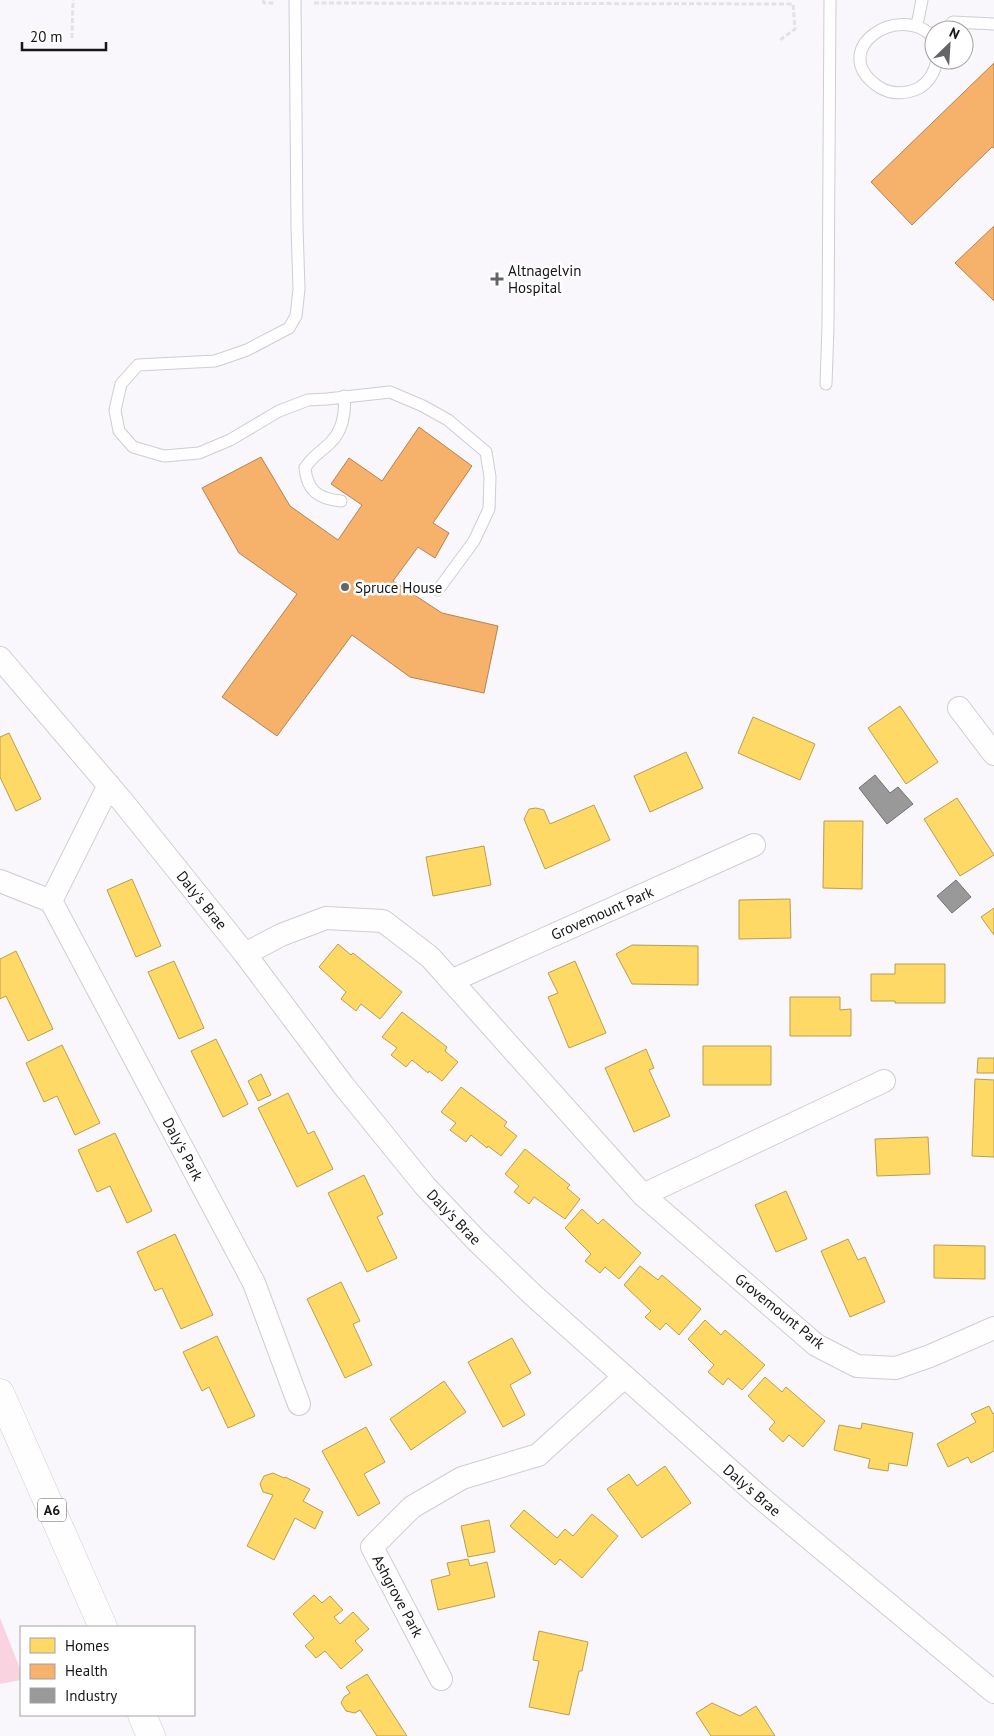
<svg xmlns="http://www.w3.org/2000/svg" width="994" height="1736" font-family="'PT Sans',sans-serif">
<rect width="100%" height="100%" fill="#f9f7fc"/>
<path fill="#fad3e0" d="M0,1618L21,1671V1680L0,1684Z"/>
<path fill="#ffd966" stroke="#b99e4f" d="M900,706L938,762L906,784L868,728Z
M753,717L815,744L800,780L738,753Z
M9,733L41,799L16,811L0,777V737Z
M686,752L703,788L650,812L634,776Z
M957,798L994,855L960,876L924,819Z
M594,805L610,840L545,869L524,819L529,809L536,808L544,810L550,824Z
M824,821H863L862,889L823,888Z
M484,846L491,885L433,896L426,857Z
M132,879L161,946L136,957L107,890Z
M790,899L791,938L739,939V900Z
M994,908V935L981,917Z
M338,944L351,955L353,953L402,992L380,1019L361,1004L356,1011L341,999L346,992L319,967Z
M632,945L698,946V985L632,984L616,954Z
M16,951L53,1029L28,1041L6,996L0,999V959Z
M174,961L204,1028L179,1039L148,972Z
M575,961L606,1033L569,1048L548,997L558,993L548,973Z
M895,964H945V1003H895V1001H871V974H895Z
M790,997H840V1010L851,1009V1036H790Z
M402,1012L447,1047L445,1051L458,1062L442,1081L429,1071L428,1073L412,1060L406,1067L391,1055L397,1048L382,1037Z
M216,1039L248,1104L223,1117L191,1051Z
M62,1045L100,1123L75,1135L57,1096L44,1102L26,1063Z
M703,1046H771V1085H703Z
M646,1049L654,1068L649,1070L670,1116L634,1132L605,1068Z
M978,1058H994V1073H977Z
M261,1074L271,1095L258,1101L248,1081Z
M975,1079L994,1080V1157L972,1156Z
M461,1087L507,1122L504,1126L517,1136L501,1156L488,1146L487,1148L471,1135L466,1142L450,1130L456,1123L441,1112Z
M288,1093L308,1134L314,1131L333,1169L297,1187L258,1108Z
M115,1133L152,1211L127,1223L110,1186L97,1192L78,1150Z
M928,1137L930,1174L877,1176L875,1139Z
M525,1149L570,1185L567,1188L580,1199L565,1219L534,1197L529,1204L514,1192L519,1186L505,1174Z
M364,1175L383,1214L377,1217L397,1258L367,1272L328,1193Z
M786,1191L807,1239L776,1252L755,1205Z
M582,1209L598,1224L603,1219L641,1253L619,1279L605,1267L600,1273L585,1261L591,1254L565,1228Z
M175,1234L213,1315L181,1329L162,1288L155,1291L137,1252Z
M848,1239L858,1260L865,1257L885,1302L850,1317L821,1251Z
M934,1245L985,1246V1279L934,1278Z
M640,1266L658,1280L662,1275L701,1309L679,1335L666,1323L660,1330L645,1317L651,1311L624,1285Z
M341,1282L360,1321L353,1324L372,1365L345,1378L307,1299Z
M705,1320L721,1335L725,1330L765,1365L742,1390L728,1378L723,1385L708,1372L714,1365L688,1339Z
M217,1336L255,1416L228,1428L209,1387L202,1391L183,1352Z
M512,1338L531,1373L510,1385L525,1415L503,1427L468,1362Z
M765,1377L782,1392L786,1387L825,1421L803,1447L789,1435L783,1442L769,1429L775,1422L748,1396Z
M444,1381L466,1412L411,1450L390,1419Z
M989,1406L993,1414L994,1413V1451L971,1463L968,1457L948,1467L937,1444L976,1422L971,1414Z
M862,1423L913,1433L907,1466L889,1463L888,1471L868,1468L870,1459L834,1450L839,1425L861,1429Z
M366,1427L385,1462L364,1474L380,1503L358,1516L322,1451Z
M665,1466L691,1503L642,1538L607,1489L629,1474L637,1486Z
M273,1473L284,1478L285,1477L310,1489L303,1501L323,1512L315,1529L295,1518L274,1560L247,1546L273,1495L263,1492L260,1484L264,1476Z
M524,1510L557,1538L565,1529L573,1536L592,1514L618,1536L582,1578L560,1559L555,1565L510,1526Z
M489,1520L495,1552L468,1557L461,1526Z
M468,1559L470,1566L487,1562L495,1597L438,1610L431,1580L450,1575L447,1563Z
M314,1595L322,1603L330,1596L343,1610L334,1617L340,1624L353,1612L369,1629L355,1641L363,1650L341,1669L325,1651L316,1658L305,1646L314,1638L293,1614Z
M539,1631L588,1642L582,1671H579L569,1715L529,1707L539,1661L533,1660Z
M367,1674L407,1736H377L360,1710L355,1713L346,1711L341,1703L344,1697L350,1693L346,1687Z
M712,1703L740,1716L756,1706L775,1736H711L696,1713Z"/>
<path fill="#f6b26b" stroke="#b38352" d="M994,63V148L992,147L912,225L871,182Z
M994,226V301L955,263Z
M419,427L472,466L433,523L449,533L435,558L418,547L393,581L442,613L498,626L484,693L410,677L352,635L277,736L222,697L297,594L239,553L202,488L261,457L290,506L338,540L362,505L331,484L349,458L382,481Z"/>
<path fill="#999" stroke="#727172" d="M875,775L890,793L898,787L913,804L887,824L859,788Z
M956,880L971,897L952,913L937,896Z"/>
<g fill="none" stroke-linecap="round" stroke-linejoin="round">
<defs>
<path id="service" d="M295,0L297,226L299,289L296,316L289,328L247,350L215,361L138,365L121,384L115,410L119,431L133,447L164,456L199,453L230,440L279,411L308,400L327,399L390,392L423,406L448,420L486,452L490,477L489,509L474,541L438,590
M918,20L922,0
M945,30L953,22L994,24
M934,38C899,0 825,51 879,87C891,95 907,94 919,88C929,82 935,71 937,60
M826,384L828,326L830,0
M341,501C319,499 307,491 305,468C313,455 320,453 330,443C342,432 346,413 344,396"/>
<path id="minor" d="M0,658L123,802L245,954L343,1085L425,1186L476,1240L533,1295L761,1498L994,1692
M959,708L994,754
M109,785L51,901L254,1283L299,1404
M0,881L51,901
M245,954L281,935L326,918L383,921L430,957L643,1195L816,1345L857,1366L896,1368L930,1356L994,1328
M451,981L754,845
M643,1195L884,1081
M441,1679L372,1547L412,1507L462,1478L538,1455L624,1377"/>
<path id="trunk" d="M0,1393L103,1627
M142,1715L151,1736"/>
</defs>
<use href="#service" stroke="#cecdd0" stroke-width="13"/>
<use href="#minor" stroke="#cecdd0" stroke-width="24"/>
<use href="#trunk" stroke="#cecdd0" stroke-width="29"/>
<path stroke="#e2e2e3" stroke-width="3" stroke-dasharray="5 2.5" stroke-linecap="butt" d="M263,0L264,3H275
M314,3L793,4L795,29L780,40
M72,38L73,0"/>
<use href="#service" stroke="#fefeff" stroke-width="11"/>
<use href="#minor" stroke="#fefeff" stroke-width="22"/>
<use href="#trunk" stroke="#fefeff" stroke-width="28"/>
</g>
<g fill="#656468" stroke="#fff" stroke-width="2">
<path d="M494.5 271.5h5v5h5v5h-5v5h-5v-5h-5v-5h5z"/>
<circle cx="345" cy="587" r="5"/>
</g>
<g text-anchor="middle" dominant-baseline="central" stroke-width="5" stroke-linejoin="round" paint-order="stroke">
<rect fill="#fff" stroke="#5c5b5d" stroke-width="1" x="38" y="1498.5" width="28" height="23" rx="4"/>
<g font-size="14" font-weight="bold" fill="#161518">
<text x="52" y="1510">A6</text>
</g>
<g font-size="15" fill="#161518" stroke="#fff" text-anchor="start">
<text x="508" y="270">Altnagelvin<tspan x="508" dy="17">Hospital</tspan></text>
<text x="355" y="587">Spruce House</text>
</g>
<g font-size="15" fill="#161518" stroke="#fff">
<text transform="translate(202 900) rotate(51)">Daly's Brae</text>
<text transform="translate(602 913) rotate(-24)">Grovemount Park</text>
<text transform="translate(183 1149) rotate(62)">Daly's Park</text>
<text transform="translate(454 1217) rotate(46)">Daly's Brae</text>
<text transform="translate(780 1311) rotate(39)">Grovemount Park</text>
<text transform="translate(752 1490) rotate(41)">Daly's Brae</text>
<text transform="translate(398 1596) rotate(62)">Ashgrove Park</text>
</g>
</g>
<rect x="20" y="1626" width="175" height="90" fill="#ffffff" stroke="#a2a1a3"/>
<rect x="30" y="1638" width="25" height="15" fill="#ffd966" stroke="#a2a1a3"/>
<text x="65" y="1651" font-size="15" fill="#161518">Homes</text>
<rect x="30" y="1664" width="25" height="15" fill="#f6b26b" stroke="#a2a1a3"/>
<text x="65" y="1676" font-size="15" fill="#161518">Health</text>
<rect x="30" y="1688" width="25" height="15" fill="#999999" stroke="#a2a1a3"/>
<text x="65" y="1701" font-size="15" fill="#161518">Industry</text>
<g transform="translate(949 45) rotate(25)"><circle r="24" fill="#ffffff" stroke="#a2a1a3"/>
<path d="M0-4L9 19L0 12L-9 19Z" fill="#656468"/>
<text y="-8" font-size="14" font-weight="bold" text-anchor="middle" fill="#161518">N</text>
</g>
<path d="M22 42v8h84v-8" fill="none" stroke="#161518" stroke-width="2.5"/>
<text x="30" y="42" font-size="15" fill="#161518" stroke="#ffffff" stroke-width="4" paint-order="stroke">20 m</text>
</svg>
